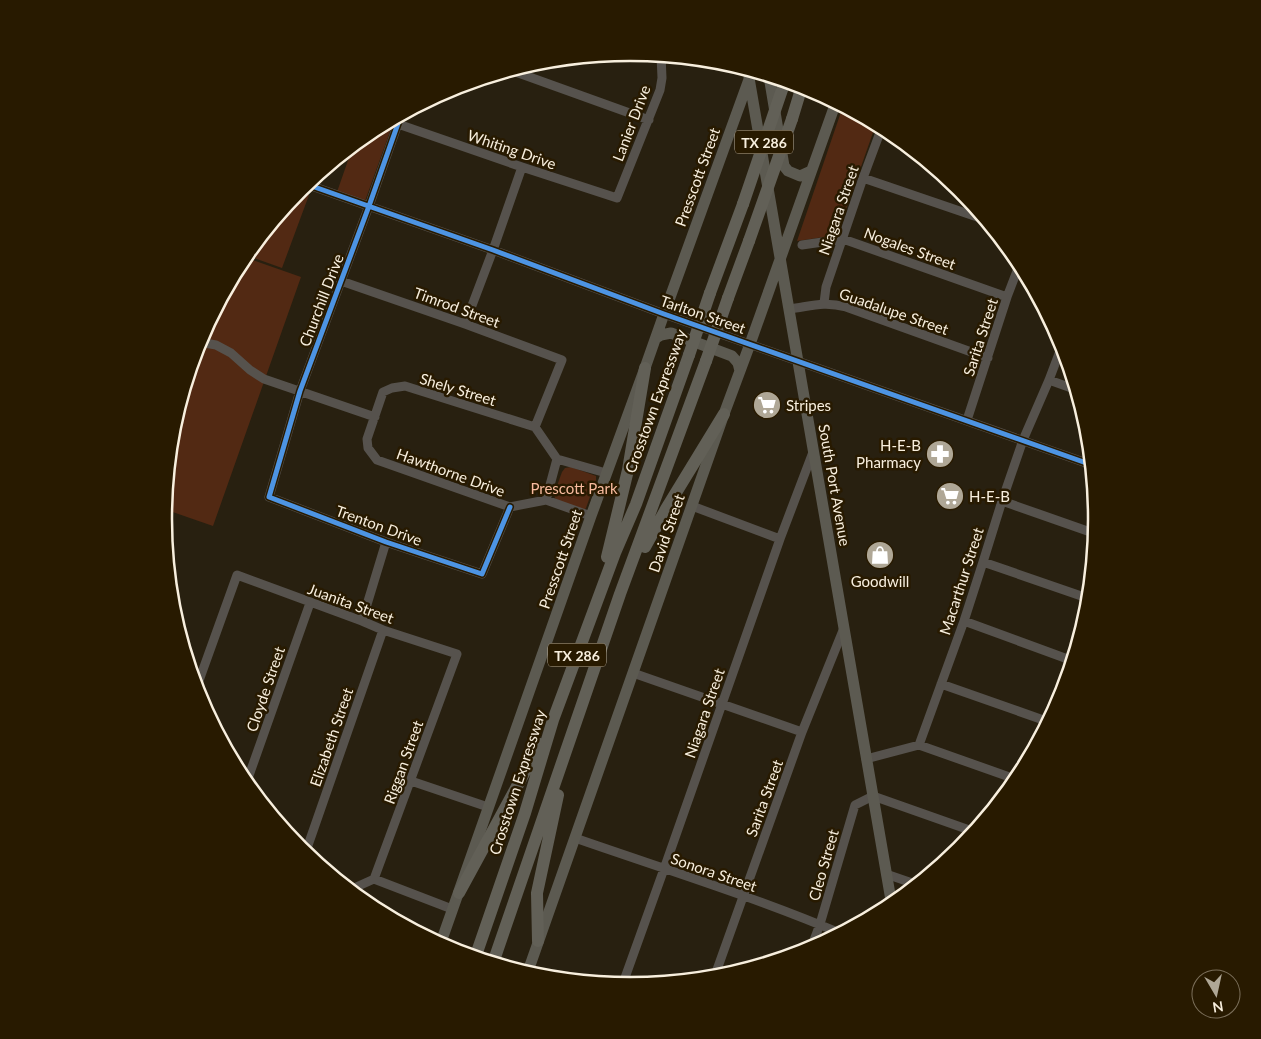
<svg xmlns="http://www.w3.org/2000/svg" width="1261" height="1039" font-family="Lato,sans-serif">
<rect width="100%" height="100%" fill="#282010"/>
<path fill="#522913" d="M842,109L861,116L876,124L837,235L797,241Z
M385,124L392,126L365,201L337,192L353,146L371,131Z
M299,191L309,195L282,268L246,255Z
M244,257L301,277L213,526L164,509L173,428L199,341Z
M571,467L596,476V480L586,508L583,511L557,502L555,498L554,494L562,472L565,468Z"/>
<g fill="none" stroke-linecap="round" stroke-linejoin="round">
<path stroke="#56524d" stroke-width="9" d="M510,70L649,120
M401,115L369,206L300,391L269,497L386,542L482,574L510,507
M398,124L522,167L617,198L660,90L662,78L661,55
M863,178L986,220
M306,184L493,250L664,314L1092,465
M802,245L843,239L1007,297
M341,281L465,324L562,360L535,427
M824,303L826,287L863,178L882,127
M790,309C812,306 824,301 846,307L988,358
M465,324L493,250L522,167
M199,342L216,345L231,353L250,370L264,379L375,417
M1049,380L1077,390
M967,420L1007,297L1020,263
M546,500L557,459
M1002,501L1096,534
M692,506L780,539
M591,516L546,500L510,507L377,460L368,448L367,439L383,392L392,388L405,386L535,427L557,459L606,473
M983,562L1090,599
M362,621L386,542
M964,621L1073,661
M633,673L802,732
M941,684L1049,722
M196,689L237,575L362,621L383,630L457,654L374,879
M919,745L964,621L983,562L1002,501L1023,440L1049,380L1063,343
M866,759L919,745L1018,780
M411,781L488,807
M246,784L310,603
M575,838C664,869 755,897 842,934
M305,854L383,630
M886,874L918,885
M340,882L354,888L374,879L452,909
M810,951L820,924L855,805L873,796L975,832
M714,978L802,732L844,628
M622,986L664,869L780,539L813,452"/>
<path stroke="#5c5a51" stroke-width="11" d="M769,76L784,166L788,171L800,176L811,171
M749,78L892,906
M656,338L661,335L671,333L732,356L738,363L740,371
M440,945L591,516L645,368L664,314L752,71
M527,974L724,414L750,344L836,102"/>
<path stroke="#626057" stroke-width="12" d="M792,119L802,86
M710,293L743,204
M728,298L749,241
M645,547L666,509L724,414
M607,557L628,470L645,368
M459,893L540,744
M538,941L537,893L558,795
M475,958L525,813L553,720L615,553L636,504L689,355
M493,963L620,594L706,361"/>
<path stroke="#626057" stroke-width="12" d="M743,204L785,81
M749,241L792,119
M689,355L710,293
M706,361L728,298"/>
<defs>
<path id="cycleway" d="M401,115L369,206L300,391L269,497L386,542L482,574L510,507
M306,184L493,250L664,314L1092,465"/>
</defs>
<use href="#cycleway" stroke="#281a00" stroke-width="8"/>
<use href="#cycleway" stroke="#4d94e3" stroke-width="5"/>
</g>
<defs>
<symbol id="supermarket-disc" viewBox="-11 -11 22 22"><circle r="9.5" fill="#afa796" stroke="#281a00"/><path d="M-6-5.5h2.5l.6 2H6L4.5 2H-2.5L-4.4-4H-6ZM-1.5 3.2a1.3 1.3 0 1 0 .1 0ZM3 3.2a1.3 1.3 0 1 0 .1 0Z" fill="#fff"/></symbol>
<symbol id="pharmacy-disc" viewBox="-11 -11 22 22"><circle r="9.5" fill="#afa796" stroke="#281a00"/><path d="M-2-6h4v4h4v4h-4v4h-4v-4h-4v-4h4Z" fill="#fff"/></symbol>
<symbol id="shop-disc" viewBox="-11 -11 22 22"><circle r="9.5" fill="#afa796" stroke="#281a00"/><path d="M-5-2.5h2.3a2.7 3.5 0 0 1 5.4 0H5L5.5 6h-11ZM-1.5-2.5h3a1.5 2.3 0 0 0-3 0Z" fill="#fff"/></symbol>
</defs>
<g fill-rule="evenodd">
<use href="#supermarket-disc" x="751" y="389" width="32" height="32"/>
<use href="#pharmacy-disc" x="924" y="438" width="32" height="32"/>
<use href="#supermarket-disc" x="934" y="480" width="32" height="32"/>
<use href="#shop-disc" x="864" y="539" width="32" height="32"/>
</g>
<g text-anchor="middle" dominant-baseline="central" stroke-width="5" stroke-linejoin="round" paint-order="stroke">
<g fill="#281a00" stroke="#baaf9b" stroke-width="1">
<rect x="735" y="130.5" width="58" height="23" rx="4"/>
<rect x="548" y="643.5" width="58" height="23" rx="4"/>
</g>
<g font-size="14" font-weight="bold" fill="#f8efde">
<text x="764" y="142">TX 286</text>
<text x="577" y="655">TX 286</text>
</g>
<g font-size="15" fill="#f8efde" stroke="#281a00">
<text transform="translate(631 123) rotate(-69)">Lanier Drive</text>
<text transform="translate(512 149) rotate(19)">Whiting Drive</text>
<text transform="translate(697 177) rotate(-70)">Presscott Street</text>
<text transform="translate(838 210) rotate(-71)">Niagara Street</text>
<text transform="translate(910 248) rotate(20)">Nogales Street</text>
<text transform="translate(321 300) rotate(-69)">Churchill Drive</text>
<text transform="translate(457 307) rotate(20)">Timrod Street</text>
<text transform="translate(894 311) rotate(19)">Guadalupe Street</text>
<text transform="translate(703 314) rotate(19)">Tarlton Street</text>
<text transform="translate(980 337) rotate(-72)">Sarita Street</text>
<text transform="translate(458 389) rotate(17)">Shely Street</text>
<text transform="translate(655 401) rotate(-70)">Crosstown Expressway</text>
<text transform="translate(451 472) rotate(20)">Hawthorne Drive</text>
<text transform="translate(835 485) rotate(80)">South Port Avenue</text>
<text transform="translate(379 525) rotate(20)">Trenton Drive</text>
<text transform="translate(666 533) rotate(-71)">David Street</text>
<text transform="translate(560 559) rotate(-71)">Presscott Street</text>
<text transform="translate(961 581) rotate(-72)">Macarthur Street</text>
<text transform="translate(351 603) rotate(20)">Juanita Street</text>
<text transform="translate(265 689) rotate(-71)">Cloyde Street</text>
<text transform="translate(704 713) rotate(-71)">Niagara Street</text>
<text transform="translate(331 737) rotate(-71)">Elizabeth Street</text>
<text transform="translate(403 762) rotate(-70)">Riggan Street</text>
<text transform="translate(517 782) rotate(-72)">Crosstown Expressway</text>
<text transform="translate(764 798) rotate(-70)">Sarita Street</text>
<text transform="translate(823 865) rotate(-74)">Cleo Street</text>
<text transform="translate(714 872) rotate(19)">Sonora Street</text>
</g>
<g font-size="15" fill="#f8efde" stroke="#281a00" text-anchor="start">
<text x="786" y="405">Stripes</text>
<text x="921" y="445" text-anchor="end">H-E-B<tspan x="921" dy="17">Pharmacy</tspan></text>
<text x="969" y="496">H-E-B</text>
<text x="880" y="581" text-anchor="middle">Goodwill</text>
</g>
<g font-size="15" fill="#f8bb9e" stroke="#281a00">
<text x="574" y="488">Prescott Park</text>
</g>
</g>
<path d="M0 0H1261V1039H0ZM172 519a458 458 0 1 1 916 0a458 458 0 1 1-916 0Z" fill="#281a00" fill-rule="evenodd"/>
<path fill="none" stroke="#f8efde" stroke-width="2.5" d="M172 519a458 458 0 1 1 916 0a458 458 0 1 1-916 0Z"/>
<g transform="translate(1216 994) rotate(171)"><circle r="24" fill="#281a00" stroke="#7b6f59"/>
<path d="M0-4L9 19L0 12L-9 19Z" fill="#afa796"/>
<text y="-8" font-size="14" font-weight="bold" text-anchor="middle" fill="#f8efde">N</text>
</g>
</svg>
